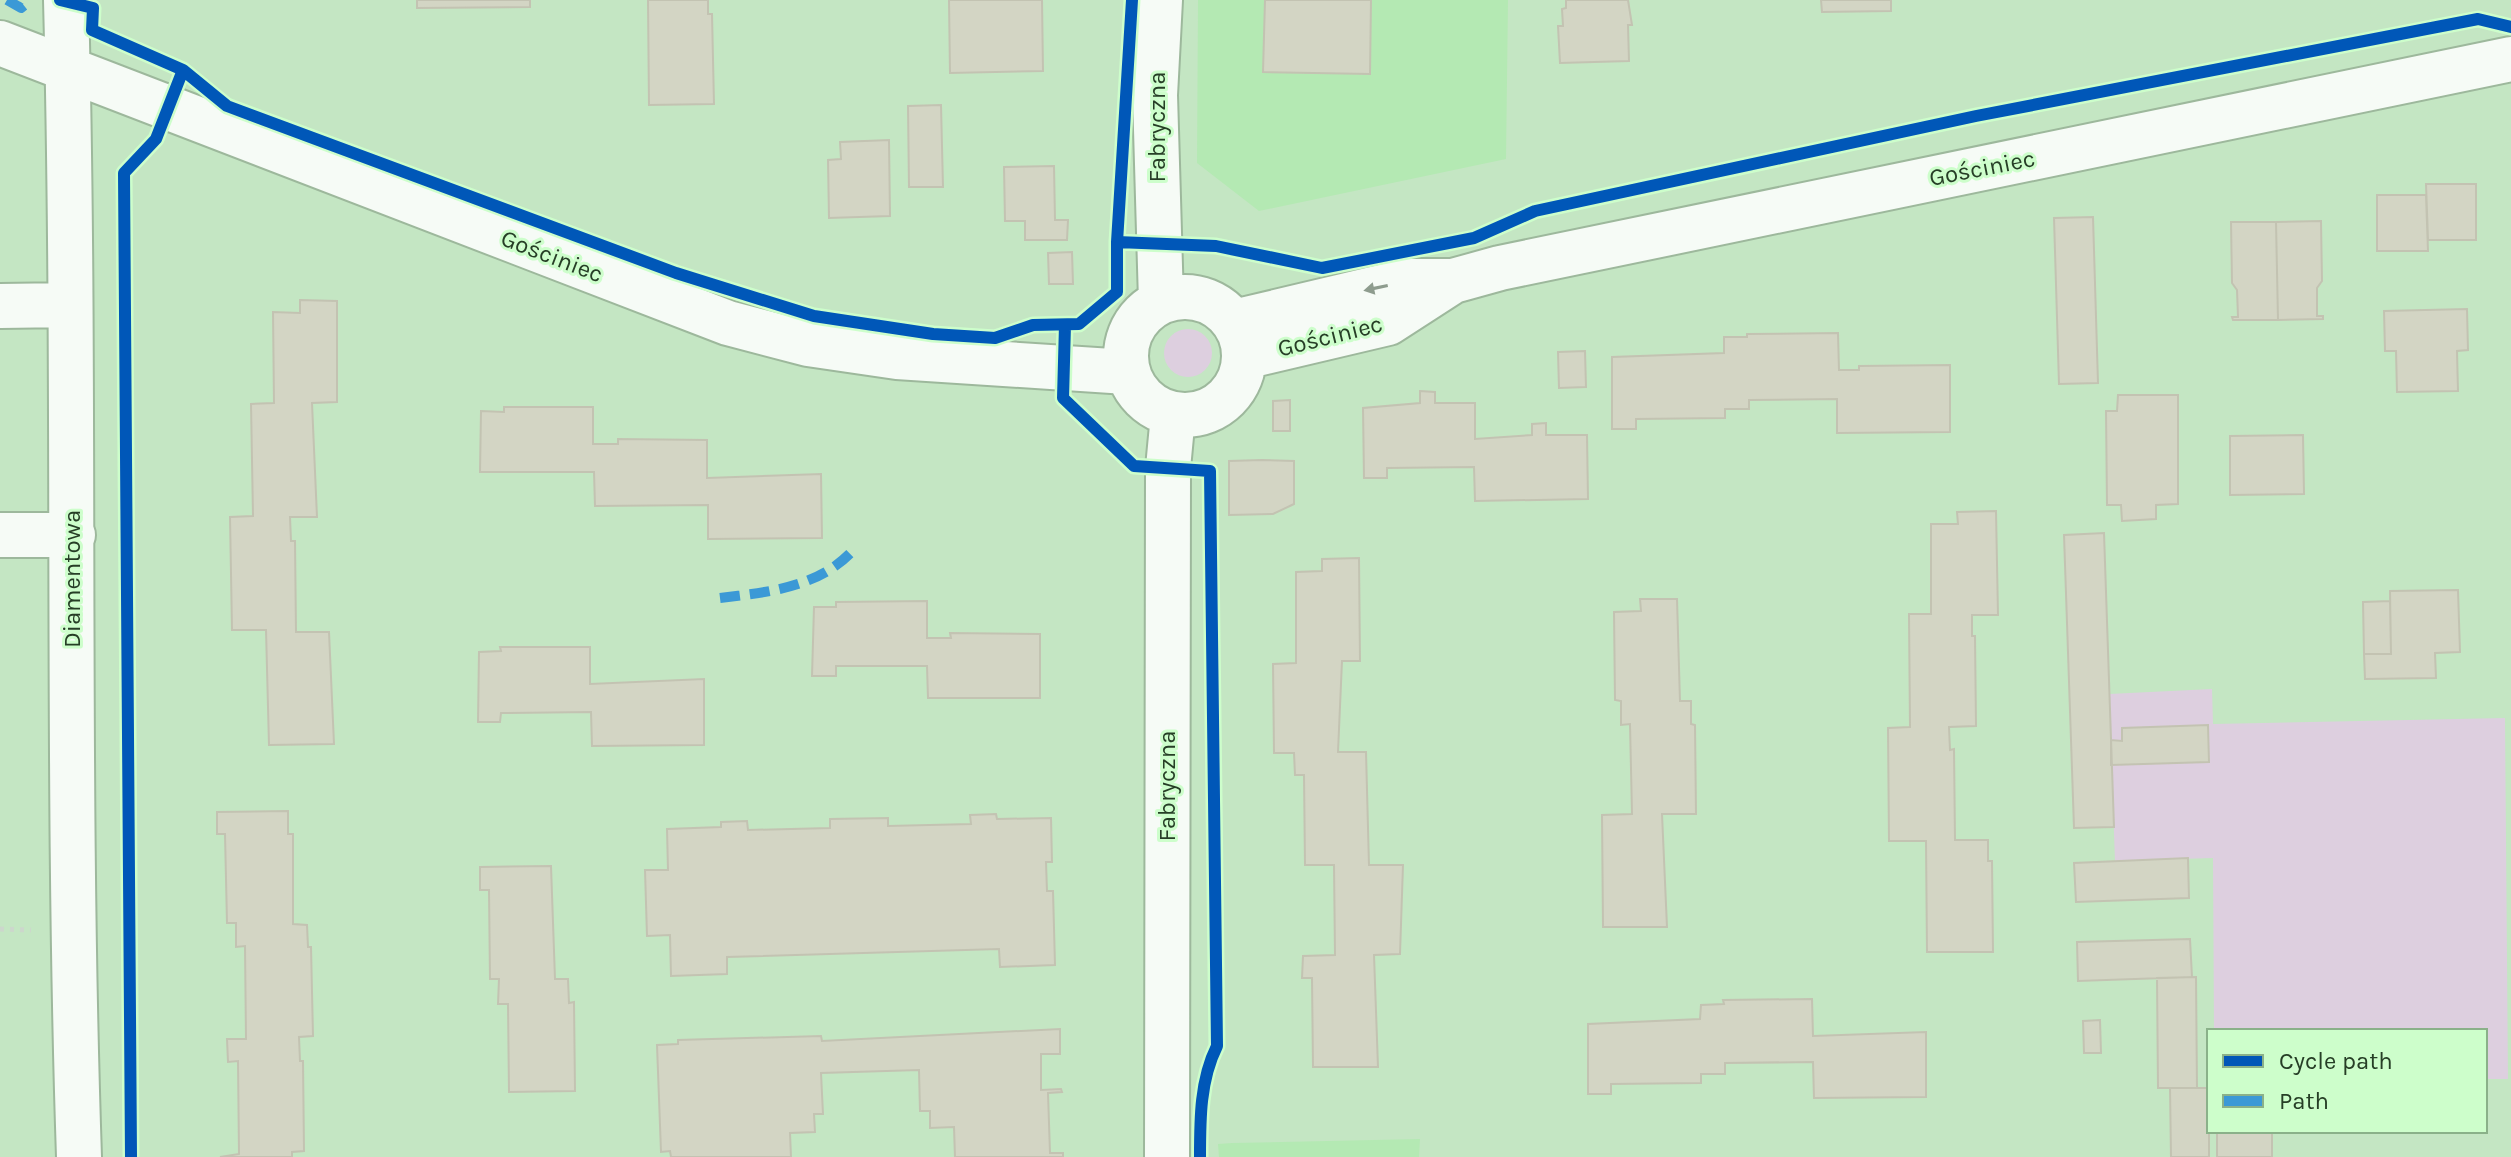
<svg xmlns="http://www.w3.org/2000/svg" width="2511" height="1157" font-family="Karla,sans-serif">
<rect width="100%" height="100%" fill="#c4e6c3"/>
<path fill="#b4e9b3" d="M1198,0H1508L1506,159L1259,211L1197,163Z
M1420,1139L1419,1157H1219L1218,1144L1232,1143Z"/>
<path fill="#ddcfdf" d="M1164 353a24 24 0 1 1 48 0a24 24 0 1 1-48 0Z
M2212,689L2213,724L2505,718L2508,1079H2485V1031H2214L2213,858L2115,861L2109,694Z"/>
<path fill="#d3d5c4" stroke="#c3c3b2" stroke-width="2" d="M417,0H530V7L417,8Z
M648,0H708V14H712L714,104L649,105Z
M949,0H1042L1043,71L950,73Z
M1265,0H1371L1370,74L1263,72Z
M1566,0H1628L1632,25H1628L1629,61L1560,63L1558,26H1563L1562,9L1566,8Z
M1821,0H1891V11L1822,12Z
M941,105L943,187H909L908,106Z
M889,140L890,216L829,218L828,160L841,159L840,142Z
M1054,166L1055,220H1068L1067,240H1025V221H1005L1004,167Z
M2426,184H2476V240H2428Z
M2377,195H2426L2428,251H2377Z
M2093,217L2098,383L2059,384L2054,218Z
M2321,221L2322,281L2317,288V316H2323V319L2278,320L2276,222Z
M2231,222H2276L2278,320H2233L2232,317H2238L2237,290L2232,283Z
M1072,252L1073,284H1049L1048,253Z
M300,300L337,301V402L312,403L317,517H290L291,541H295L296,632H329L334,744L269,745L266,630H232L230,517L253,516L251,404L274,403L273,312L300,313Z
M2467,309L2468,350L2457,351L2458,391L2397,392L2396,351H2385L2384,311Z
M1838,333L1839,370H1859V366L1950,365V432L1837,433V399L1749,400V409H1725V418L1636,419V429H1612V357L1724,353V337H1747V334Z
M1585,351L1586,387L1559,388L1558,352Z
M1420,391L1435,392V403H1475V439L1532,435V424L1546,423V435H1587L1588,499L1475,501L1474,467L1387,468V478H1364L1363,408L1420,403Z
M2118,395H2178V504L2156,505V519L2122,521L2121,505H2107L2106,411H2117Z
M1290,400V431H1273V401Z
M504,407H593V444H618V439L707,440V478L821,474L822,538L708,539V505L595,506L594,472H480L481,411L504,412Z
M2303,435L2304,494L2230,495V436Z
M1262,460L1294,461V504L1273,514L1229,515V461Z
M1996,511L1998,615H1972V636H1975L1976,726L1949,727L1950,750L1954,749L1955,840H1988V861H1992L1993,952H1927L1926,841H1889L1888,728L1910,727L1909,614H1931V524H1958L1957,512Z
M2104,533L2114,827L2074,828L2064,535Z
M1359,558L1360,661H1342L1338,752H1366L1369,865H1403L1400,954L1374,955L1378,1067H1313L1312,978H1302L1303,956L1335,955L1334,865H1305L1304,775H1295L1294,753H1274L1273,664L1296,663V572L1322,571V559Z
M2458,590L2460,652L2435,653L2436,678L2365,679L2364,654H2391L2390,591Z
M1640,599H1677L1680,701H1691V724L1695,725L1696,814H1662L1667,927H1603L1602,815L1632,814L1630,724L1621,725V701L1615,700L1614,612L1641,611Z
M927,601V638H951L950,633L1040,634V698H928L927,666H836V676H812L814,607H836V602Z
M2390,601L2391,654H2364L2363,602Z
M500,647H590V684L704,679V745L592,746L591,712L501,713L500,722H478L479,652L501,651Z
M2208,725L2209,762L2111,765V740L2122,741V728Z
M288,811V834H293V924L307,925L308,947H311L313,1036L299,1037L300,1061H303L304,1151L292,1152V1157H220L239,1154L238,1061L228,1062L227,1039H246L245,946L236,947V923H227L225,834H217V812Z
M996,814L997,819L1051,818L1052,862H1046L1047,891H1053L1055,965L1000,967L999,949L727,957V974L671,976L670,935L647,936L645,870H668L667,829L721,827V822L747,821L748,830L830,828V819L888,818V826L971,824L970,815Z
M2188,858L2189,898L2076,902L2074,863Z
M551,866L555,979H568L569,1003L574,1002L575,1091L509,1092L508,1004H498L499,979H490L489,890H480V867Z
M2190,939L2192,977L2078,981L2077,942Z
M2196,977L2197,1088H2158L2157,978Z
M1812,999L1813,1036L1926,1032V1097L1814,1098L1813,1062L1725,1063V1074H1701V1083L1611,1084V1094H1588V1024L1700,1019L1701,1005L1724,1004L1723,1000Z
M2100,1020L2101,1053H2084L2083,1021Z
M1060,1029V1054H1041V1090L1061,1089L1062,1092L1048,1093L1050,1153H1063V1157H955L954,1127L930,1128V1111H920L919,1070L821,1073L823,1114H814L815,1132L790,1133L791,1157H671L670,1151L661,1152L657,1045L678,1044V1040L821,1036L822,1041Z
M2170,1088H2209V1157H2171Z
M2217,1131H2272V1157H2217Z"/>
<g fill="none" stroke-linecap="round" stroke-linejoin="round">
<defs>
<path id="minor" d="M66,0C76,386 66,772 79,1157
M1160,0L1155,95L1161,301
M0,43L728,323L808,344L897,357L1127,372
M1126 356a59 59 0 1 1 118 0a59 59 0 1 1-118 0Z
M0,306L70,305
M1234,322L1407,281H1451
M1244,357L1388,323L1453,281L1500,268L2511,59
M0,535H73
M1167,1157L1168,468L1173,415"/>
</defs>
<use href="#minor" stroke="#9db89c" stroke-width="48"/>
<path stroke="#ccd7cc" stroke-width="5" stroke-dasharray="4 6" stroke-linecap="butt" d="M0,929L31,930"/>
<use href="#minor" stroke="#f6fbf6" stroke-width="44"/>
<path stroke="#3b99d6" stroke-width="10" stroke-dasharray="20 10" stroke-linecap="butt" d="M7,0L21,8L31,0
M720,598C770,592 822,587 856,547"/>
<defs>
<path id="cycleway" d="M60,0L93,8L92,30L183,70L227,106L676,273L814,316L933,334L995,338L1033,325L1079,324L1117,292V242L1216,246L1322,268L1474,238L1535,211L1976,116L2478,19L2511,27
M1117,242L1132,0
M1065,325L1063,398L1134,466L1210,471L1217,1046C1200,1080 1200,1119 1200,1157
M131,1157L124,173L156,139L183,70"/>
</defs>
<use href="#cycleway" stroke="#cdfecb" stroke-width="17"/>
<use href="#cycleway" stroke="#0057b8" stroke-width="12"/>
</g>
<defs><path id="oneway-solid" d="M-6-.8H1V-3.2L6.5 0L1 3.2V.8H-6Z" transform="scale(2)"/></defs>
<use fill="#8e9c8e" href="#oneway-solid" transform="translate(1376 288) rotate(168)"/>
<g text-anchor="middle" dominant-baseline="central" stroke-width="6" stroke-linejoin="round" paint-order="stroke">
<g font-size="24" fill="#263e26" stroke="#cdfecb">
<text transform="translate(1157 127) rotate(-90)">Fabryczna</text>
<text transform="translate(1982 168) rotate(-11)">Gościniec</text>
<text transform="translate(552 256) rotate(21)">Gościniec</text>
<text transform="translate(1330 336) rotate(-14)">Gościniec</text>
<text transform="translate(72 579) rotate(-90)">Diamentowa</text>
<text transform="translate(1167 786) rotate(-90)">Fabryczna</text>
</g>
</g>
<rect x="2207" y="1029" width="280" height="104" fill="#cdfecb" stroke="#8ab189" stroke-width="2"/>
<rect x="2223" y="1055" width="40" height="12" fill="#0057b8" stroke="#8ab189" stroke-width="2"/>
<text x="2279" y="1069" font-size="24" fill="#263e26">Cycle path</text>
<rect x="2223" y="1095" width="40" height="12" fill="#3b99d6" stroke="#8ab189" stroke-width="2"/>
<text x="2279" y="1109" font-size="24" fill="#263e26">Path</text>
</svg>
